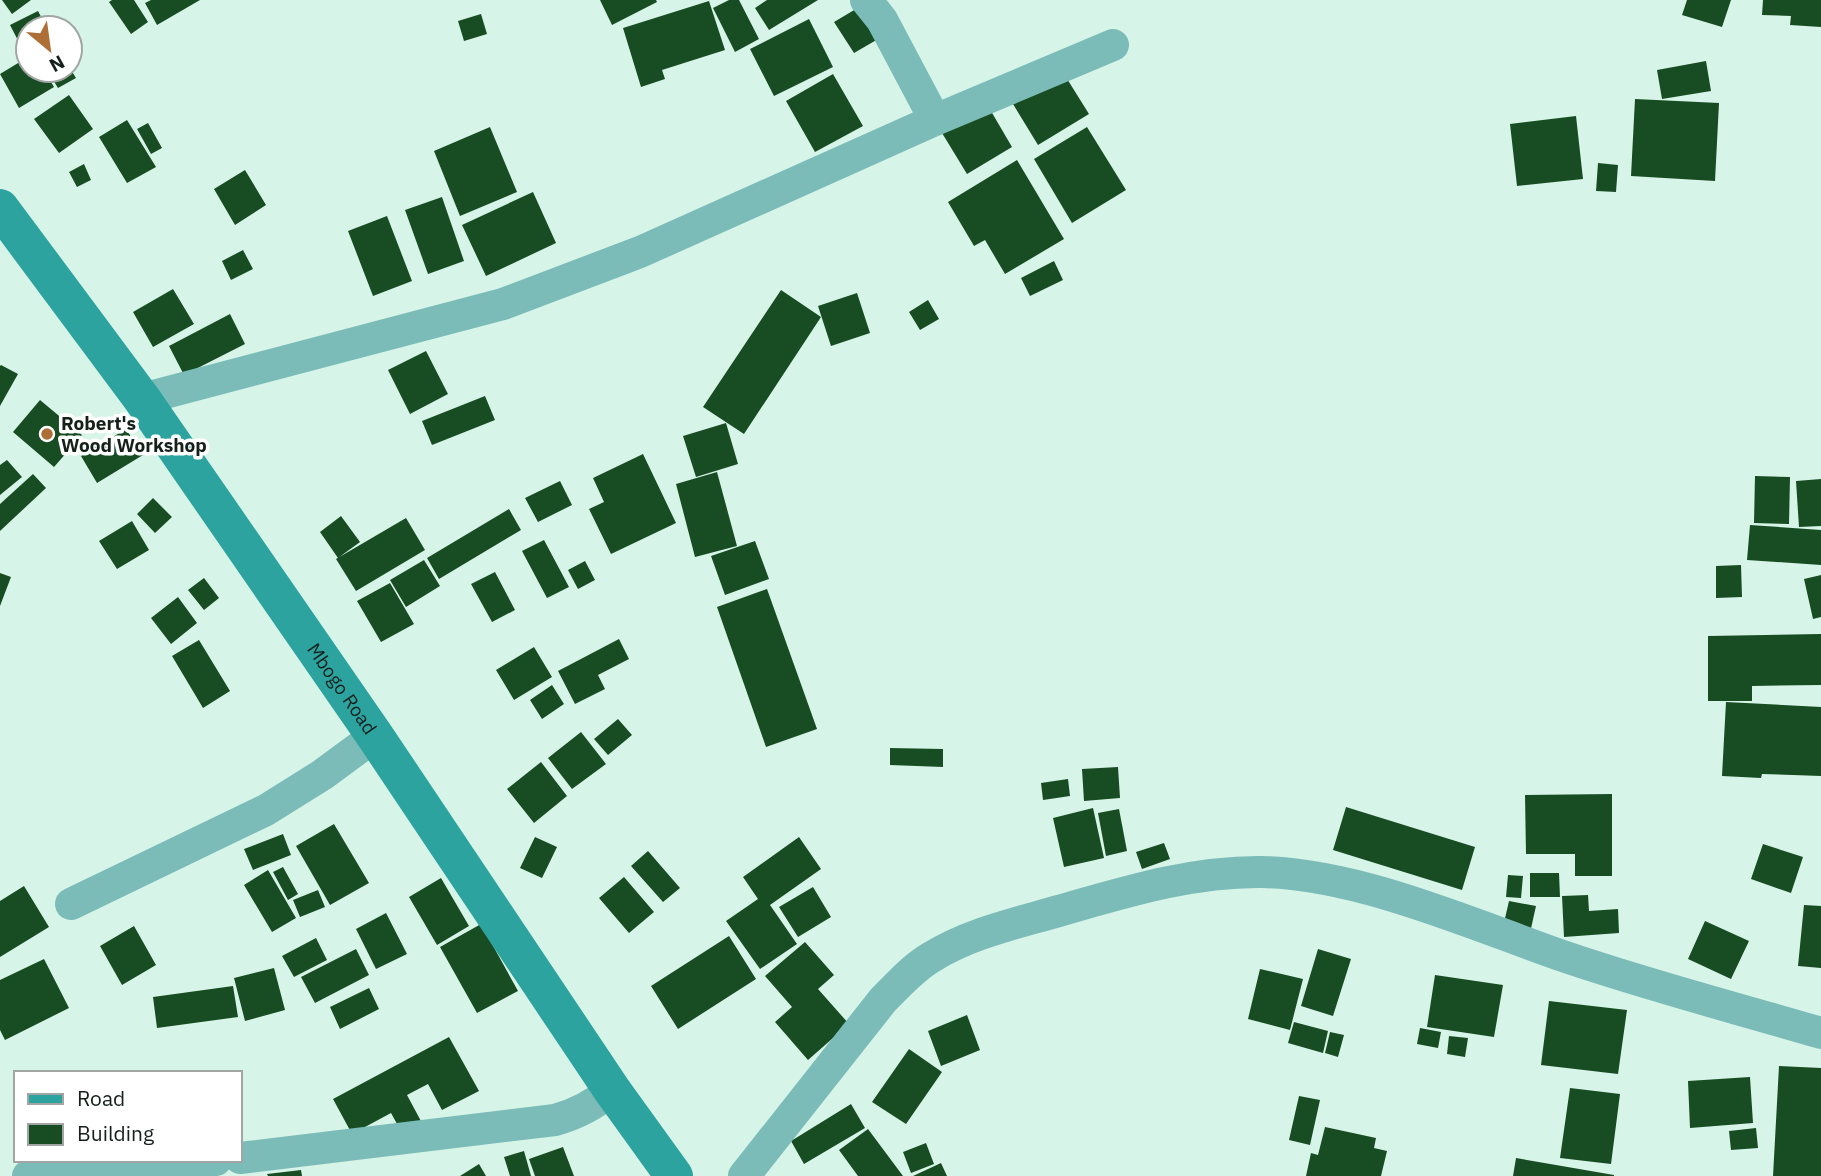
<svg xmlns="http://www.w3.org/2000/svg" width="1821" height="1176" font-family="'IBM Plex Sans',sans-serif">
<rect width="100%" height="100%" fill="#d7f4e8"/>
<path fill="#184d23" d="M2,0H31L12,14Z
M112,0H134L148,22L131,34L109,2Z
M151,0H200L157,25L145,3Z
M600,0H656L657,2L612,25Z
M729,0H739L759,39L735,52L713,8Z
M767,0H818L769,30L755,8Z
M1687,0H1731L1722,27L1682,15Z
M1763,0H1821V27L1790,25L1791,16L1762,15Z
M709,1L725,50L662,70L665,79L641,87L623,28Z
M866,3L885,35L854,53L834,22Z
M38,11L47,28H28V53L25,54L10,25Z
M481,14L487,34L464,41L458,21Z
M809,19L833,67L774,96L750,49Z
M28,57V70H44L54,87L19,108L0,74Z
M1706,61L1711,91L1662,99L1657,70Z
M47,70H71L76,78L58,88Z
M833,74L863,126L815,152L786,101Z
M1064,74L1089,114L1038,145L1013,104Z
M69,95L93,129L59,153L34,119Z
M1635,99L1719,103L1715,181L1631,176Z
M988,106L1012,147L967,174L942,133Z
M1576,116L1583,179L1517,186L1510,124Z
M127,120L156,167L127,183L99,137Z
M148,123L162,148L151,154L137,129Z
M490,127L517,192L460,216L434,151Z
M1087,127L1126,190L1072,223L1034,159Z
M1017,160L1064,239L1005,274L985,240L974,246L948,202Z
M1598,163L1618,165L1616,192L1596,191Z
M84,164L91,180L77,187L69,172Z
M245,170L266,205L235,225L214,189Z
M533,192L556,243L486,276L462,225Z
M442,197L464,261L428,274L405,210Z
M387,216L412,281L373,296L348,231Z
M243,250L253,269L231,280L222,261Z
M1054,261L1063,280L1030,296L1021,278Z
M173,289L194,324L153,347L133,312Z
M781,290L821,317L744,434L703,407Z
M857,293L870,333L831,346L818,306Z
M928,300L939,319L920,330L909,312Z
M230,314L245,344L184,375L169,346Z
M426,351L448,394L410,414L388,370Z
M1,365L18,374L0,406V366Z
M485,396L495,420L432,445L422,421Z
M40,400L82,435L54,467L13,432Z
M726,423L738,464L696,477L683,436Z
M126,429L143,455L97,483L81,456Z
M643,454L676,523L611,554L589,509L604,502L593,478Z
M7,460L22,477L0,495V465Z
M717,472L737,546L695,557L676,484Z
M33,474L46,488L0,531V504Z
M1755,476L1790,477L1789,524L1754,523Z
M1821,479V526L1799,527L1796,481Z
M560,481L572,505L538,522L525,498Z
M153,498L172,517L155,533L137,514Z
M509,509L521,530L439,579L427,558Z
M341,516L360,542L338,558L320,532Z
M406,518L425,550L356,591L336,559Z
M132,521L149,550L117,569L99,541Z
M1750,525L1821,530V565L1747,560Z
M544,540L569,587L547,598L522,551Z
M755,541L769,579L725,595L711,556Z
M424,560L440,586L406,607L390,580Z
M585,561L595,580L578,589L568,570Z
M1741,565L1742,597L1716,598V566Z
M495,572L515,610L492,622L471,584Z
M0,573L11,577L0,606Z
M1821,575V617L1813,619L1804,579Z
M204,578L219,598L204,610L188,590Z
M390,583L414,624L381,642L357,601Z
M767,589L817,729L766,747L717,607Z
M178,597L197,623L171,644L151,618Z
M1821,634V685L1752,686V701H1708V636Z
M619,639L629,659L598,675L605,689L575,704L558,671Z
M199,640L230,691L203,708L172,656Z
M534,647L552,677L514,700L496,670Z
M552,685L564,704L542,719L530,700Z
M1726,702L1821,707V776L1762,774L1761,778L1722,776Z
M618,719L632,735L608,755L594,739Z
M581,732L606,764L572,789L548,758Z
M890,748L943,749V767L890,765Z
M541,762L567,796L534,823L507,789Z
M1118,767L1120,798L1084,801L1082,769Z
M1068,779L1070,796L1043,800L1041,783Z
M1612,794V876H1575V854H1526L1525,795Z
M1346,807L1475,847L1462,890L1333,850Z
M1093,808L1104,858L1064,867L1053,818Z
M1119,809L1127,851L1106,856L1098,813Z
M334,824L369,883L330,905L296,846Z
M283,834L291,855L253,870L244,849Z
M535,837L557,847L542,878L520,868Z
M799,837L821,869L770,905L797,944L760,969L726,921L758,899L743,877Z
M1164,843L1170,859L1142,869L1136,852Z
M1763,844L1803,857L1791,893L1751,879Z
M648,851L680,888L663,902L631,866Z
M283,867L298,894L288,900L273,872Z
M268,870L296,918L272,932L244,885Z
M1530,873H1559L1560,897H1530Z
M1508,875L1523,876L1521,898L1506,897Z
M624,877L654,912L629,933L599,898Z
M441,878L469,926L437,945L409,897Z
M24,886L49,927L0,957V901Z
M813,887L831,917L798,937L779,907Z
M318,890L325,907L300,917L293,900Z
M1588,895L1589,911L1618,909L1619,933L1564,937L1562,896Z
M1509,901L1536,906L1530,933L1503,927Z
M1804,905L1821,906V968L1798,966Z
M386,913L407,954L376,969L356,929Z
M1705,921L1749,941L1731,979L1688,959Z
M481,924L518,991L477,1013L440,947Z
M134,926L156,965L122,985L100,946Z
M729,936L756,979L678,1029L651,986Z
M316,938L327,960L294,977L282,956Z
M805,942L834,975L818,989L849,1024L808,1060L775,1022L792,1007L765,976Z
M356,949L369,975L315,1003L301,977Z
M1318,949L1351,959L1333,1016L1301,1006Z
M44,959L69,1008L5,1040L0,1030V980Z
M274,968L285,1010L245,1021L234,978Z
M1260,969L1303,979L1290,1030L1248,1019Z
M1435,975L1503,985L1494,1037L1427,1027Z
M233,986L238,1017L157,1028L153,997Z
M369,988L379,1009L340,1029L330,1007Z
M1549,1001L1627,1010L1618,1074L1541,1065Z
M967,1015L980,1050L941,1066L928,1031Z
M1294,1022L1328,1031L1323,1053L1288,1043Z
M1420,1028L1441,1032L1438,1048L1417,1044Z
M1330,1032L1344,1035L1338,1057L1325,1053Z
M1449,1036L1468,1038L1465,1057L1447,1054Z
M449,1037L479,1091L442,1110L428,1084L407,1095L422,1123L402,1133L391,1113L352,1134L333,1099Z
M909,1049L942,1072L906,1124L872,1102Z
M1779,1066L1821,1068V1176H1773Z
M1750,1077L1753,1123L1690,1128L1688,1081Z
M1570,1088L1620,1094L1611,1164L1560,1158Z
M1299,1096L1320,1100L1310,1145L1289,1140Z
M851,1104L865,1128L804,1164L791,1141Z
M1325,1127L1376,1138L1374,1148L1387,1151L1381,1176H1306L1311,1153L1318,1155Z
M1756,1128L1758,1148L1731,1150L1729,1131Z
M868,1129L903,1176H858L839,1150Z
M926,1143L934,1164L911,1173L903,1152Z
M563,1147L574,1176H535L529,1159Z
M524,1151L531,1176H510L504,1157Z
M1516,1158L1614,1175V1176H1513Z
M941,1163L947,1176H913Z
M479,1164L486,1176H460Z
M301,1170L302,1176H268L267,1174Z"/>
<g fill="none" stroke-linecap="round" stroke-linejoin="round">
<path stroke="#7bbcb8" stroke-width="32" d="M866,0L882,20L935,120
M142,399L503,304L640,252L935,120L1113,45
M71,904L266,810L322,775L375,736
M240,1158L555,1120C577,1114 594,1105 612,1090
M28,1176L216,1160
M744,1176L883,1000C898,985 912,969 930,958C968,934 1013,924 1055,912C1122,893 1191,871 1262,872C1357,874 1467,922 1557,954C1643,984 1733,1007 1821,1033"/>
<path stroke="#2ca39f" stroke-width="38" id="s1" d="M0,208L142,399L375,736L612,1090L674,1176"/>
</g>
<circle fill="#ae6f36" stroke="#fff" stroke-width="2.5" cx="47" cy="434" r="7"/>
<g text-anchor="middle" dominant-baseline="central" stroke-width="7" stroke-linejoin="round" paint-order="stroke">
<g font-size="19" font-weight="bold" fill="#15201b" stroke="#fff" text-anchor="start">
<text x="61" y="423">Robert's<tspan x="61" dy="22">Wood Workshop</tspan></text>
</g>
<g font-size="19" fill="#15201b" stroke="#fff">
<text stroke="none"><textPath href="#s1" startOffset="590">Mbogo Road</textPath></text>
</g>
</g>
<rect x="14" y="1071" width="228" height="91" fill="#ffffff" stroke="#a1a6a4" stroke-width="2"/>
<rect x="28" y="1094" width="35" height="10" fill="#2ca39f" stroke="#a1a6a4" stroke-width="2"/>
<text x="77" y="1106" font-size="21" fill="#15201b">Road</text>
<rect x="28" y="1124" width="35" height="21" fill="#184d23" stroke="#a1a6a4" stroke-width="2"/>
<text x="77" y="1141" font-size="21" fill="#15201b">Building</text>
<g transform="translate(49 49) rotate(151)"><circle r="33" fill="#ffffff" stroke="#a1a6a4" stroke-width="2"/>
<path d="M0-5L12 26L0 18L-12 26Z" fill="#ae6f36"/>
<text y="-10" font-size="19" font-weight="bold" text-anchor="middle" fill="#15201b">N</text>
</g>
</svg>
